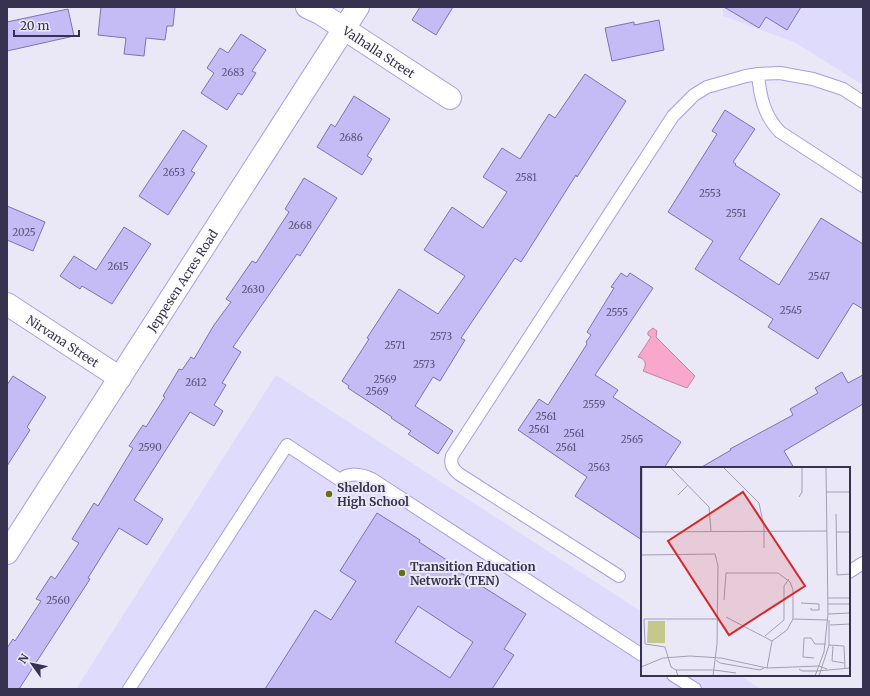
<svg xmlns="http://www.w3.org/2000/svg" width="870" height="696" font-family="Merriweather,serif">
<rect width="100%" height="100%" fill="#eae8f7"/>
<path fill="#dfdbfc" d="M723,7H863V85L794,42L723,16Z
M276,375L642,612V675H739L761,689H76Z"/>
<path fill="#f9a8cc" stroke="#bf85a6" d="M653,328L657,331L656,337L695,376L687,388L643,371C647,364 646,359 638,357L651,337L648,335V332Z"/>
<path fill="#c5bcf6" stroke="#7f72b5" fill-rule="evenodd" d="M101,7H175L173,26H167L165,40L146,38L144,56L124,54L126,38L98,35Z
M420,7H453L436,35L412,20Z
M724,7H801L787,30L766,17L759,28Z
M68,9L74,36L7,51V22Z
M659,20L664,50L612,61L605,28L634,22V25Z
M241,34L266,50L252,71L256,73L242,95L238,93L227,110L201,93L214,73L207,68L220,48L228,53Z
M585,74L626,101L577,177L576,175L521,262L515,258L461,338L465,340L440,381L433,377L415,406L453,431L438,454L408,434L411,431L391,418L392,417L348,388L349,386L342,381L369,339L367,338L399,289L438,314L465,276L424,250L452,207L483,228L507,192L483,177L502,148L520,159L549,114L555,118Z
M354,96L390,119L367,156L372,159L362,175L317,147L331,124L335,127Z
M725,110L755,129L733,162L736,164L735,165L780,194L739,259L779,285L821,218L863,244V309L853,303L818,359L768,327L773,319L695,269L713,241L668,212L717,134L712,131Z
M183,130L207,146L191,171L195,173L168,215L139,196Z
M304,178L337,198L300,256L297,254L233,347L241,352L222,383L226,385L214,405L223,411L214,426L190,412L134,500L163,519L147,545L119,528L88,578L90,579L19,689H7V648L13,639L15,641L41,601L36,599L51,576L55,579L79,543L72,539L94,503L98,506L133,448L129,446L143,425L146,427L165,397L163,396L179,369L182,370L191,357L194,359L214,325L231,302L226,299L252,261L256,263L289,212L285,209Z
M7,206L45,222L33,251L7,240Z
M124,227L151,244L112,304L82,286L80,289L60,276L74,256L96,270Z
M621,273L627,277L630,273L653,288L595,375L618,390L613,397L681,442L664,468H642V540L575,496L587,477L518,430L539,399L548,405L587,344L586,342L591,335L587,332L614,288L611,287Z
M842,372L848,383L863,375V404L784,451L794,468H700L731,450L730,449L793,415L790,409L818,393L815,388Z
M13,376L46,397L27,427L30,430L7,466V385Z
M377,513L420,540L419,542L462,570L461,573L526,614L504,649L514,655L492,689H265L315,610L331,620L356,581L340,571ZM418,606L473,642L450,678L395,642Z"/>
<g fill="none" stroke-linecap="round" stroke-linejoin="round">
<defs>
<path id="service" d="M758,74C760,96 764,116 780,132L863,186
M849,572L863,563
M619,576L459,474C452,468 450,464 452,456L673,116L694,95L707,87L746,76L758,74L780,73L813,79L843,89L863,102
M673,675L695,689
M129,689L287,445L340,480C349,472 362,474 372,479L642,655"/>
<g id="minor">
<path id="s1" d="M307,7L320,13L450,98"/>
<path id="s2" d="M7,304L120,378"/>
<path id="s3" d="M7,553L358,7"/>
</g>
</defs>
<use href="#service" stroke="#a99de3" stroke-width="14"/>
<use href="#minor" stroke="#a99de3" stroke-width="24"/>
<use href="#service" stroke="#fff" stroke-width="12"/>
<use href="#minor" stroke="#fff" stroke-width="22"/>
</g>
<g fill="#6c6e12" stroke="#eae8f7" stroke-width="1.5">
<circle cx="329" cy="494" r="4"/>
<circle cx="402" cy="573" r="4"/>
</g>
<g text-anchor="middle" dominant-baseline="central" stroke-width="4" stroke-linejoin="round" paint-order="stroke">
<g font-size="10" fill="#5a5479">
<text x="233" y="72">2683</text>
<text x="351" y="137">2686</text>
<text x="174" y="172">2653</text>
<text x="526" y="177">2581</text>
<text x="710" y="193">2553</text>
<text x="736" y="213">2551</text>
<text x="300" y="225">2668</text>
<text x="24" y="232">2025</text>
<text x="118" y="266">2615</text>
<text x="819" y="276">2547</text>
<text x="253" y="289">2630</text>
<text x="791" y="310">2545</text>
<text x="617" y="312">2555</text>
<text x="441" y="336">2573</text>
<text x="395" y="345">2571</text>
<text x="424" y="364">2573</text>
<text x="385" y="379">2569</text>
<text x="196" y="382">2612</text>
<text x="377" y="391">2569</text>
<text x="594" y="404">2559</text>
<text x="546" y="416">2561</text>
<text x="539" y="429">2561</text>
<text x="574" y="433">2561</text>
<text x="632" y="439">2565</text>
<text x="150" y="447">2590</text>
<text x="566" y="447">2561</text>
<text x="599" y="467">2563</text>
<text x="58" y="600">2560</text>
</g>
<g font-size="12" fill="#37324f" stroke="#eae8f7">
<text stroke="none"><textPath href="#s1" startOffset="85">Valhalla Street</textPath></text>
<text stroke="none"><textPath href="#s3" startOffset="324">Jeppesen Acres Road</textPath></text>
<text stroke="none"><textPath href="#s2" startOffset="67">Nirvana Street</textPath></text>
</g>
<g font-size="12" font-weight="bold" fill="#37324f" stroke="#eae8f7" text-anchor="start">
<text x="337" y="487">Sheldon<tspan x="337" dy="14">High School</tspan></text>
<text x="410" y="566">Transition Education<tspan x="410" dy="14">Network (TEN)</tspan></text>
</g>
</g>
<g transform="translate(641 467)">
<rect width="209" height="209" fill="#eae8f7"/>
<path d="M7,154H24V176H6Z" fill="#c4c88d"/>
<path fill="none" stroke="#a29fb4" stroke-width="1" d="M29,0L68,40L70,64M82,0L118,36L123,60V81M185,25H209M37,28L47,18M158,30L161,25V0M195,47L196,108L209,107M0,65L186,64M1,65V0M195,65H209M0,88L74,87L77,99L76,177L72,209M187,131H209M83,133L85,106H137L149,115L152,123V152L146,163L131,174L126,201M160,136L178,137V143H170V141M187,137H209M187,147L209,146M85,150L131,174M152,152L186,153M189,158L209,157M124,169L143,153V119L148,112M188,178L203,179L204,201M192,179L191,194L203,196M173,191L162,190L163,171H170L174,177H185M75,193L79,196L119,203L123,201M0,200L22,191L49,189L80,191L126,201L178,199L186,202M158,202L161,204H176L209,201M35,203H73L95,206M37,209L35,203L30,200L24,180L4,177L3,152H76M174,209L183,185L187,147L185,0M178,209L188,178V153"/>
<path fill="#d62828" fill-opacity="0.15" stroke="#d62828" stroke-width="2" d="M102,25L164,119L88,168L27,74Z"/>
<rect width="209" height="209" fill="none" stroke="#37324f" stroke-width="2"/>
</g>
<rect width="870" height="696" fill="none" stroke="#37324f" stroke-width="16"/>
<g transform="translate(32 664) rotate(303)" stroke="#eae8f7" stroke-width="3" paint-order="stroke">
<path d="M0-3L7 15L0 10L-7 15Z" fill="#37324f"/>
<text y="-6" font-size="11" font-weight="bold" text-anchor="middle" fill="#37324f">N</text>
</g>
<path d="M14 30v6h65v-6" fill="none" stroke="#37324f" stroke-width="2"/>
<text x="20" y="30" font-size="12" fill="#37324f" stroke="#eae8f7" stroke-width="3" paint-order="stroke">20 m</text>
</svg>
